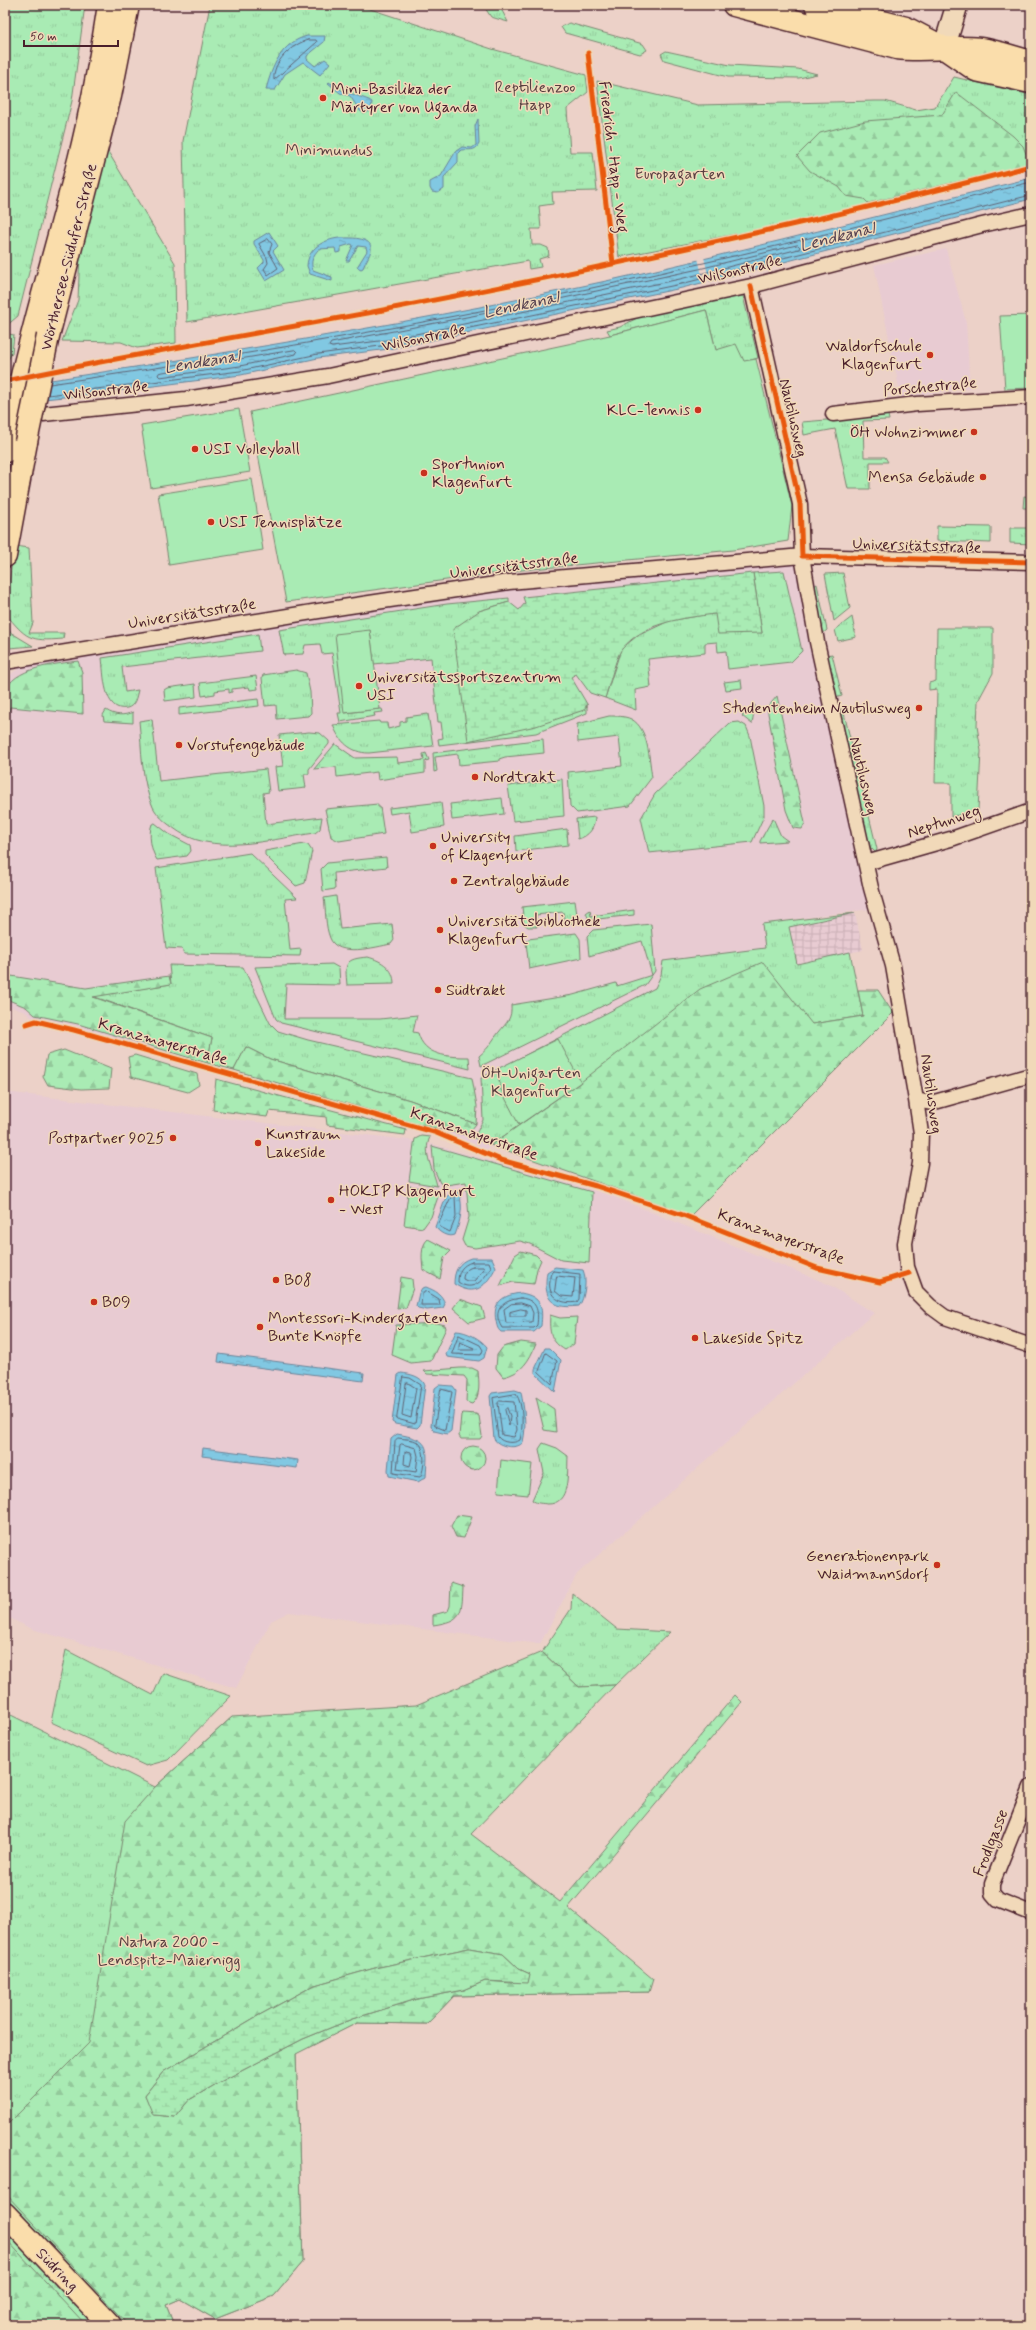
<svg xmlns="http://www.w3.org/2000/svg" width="1036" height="2330" font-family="Mynerve,sans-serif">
<defs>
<pattern id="industrial-grid" width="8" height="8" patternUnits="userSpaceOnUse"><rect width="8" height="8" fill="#e8cbd2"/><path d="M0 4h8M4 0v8" fill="none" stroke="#c8aeb4"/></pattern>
<pattern id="grass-tufts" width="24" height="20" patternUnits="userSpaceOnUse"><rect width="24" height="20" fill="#a9ebb4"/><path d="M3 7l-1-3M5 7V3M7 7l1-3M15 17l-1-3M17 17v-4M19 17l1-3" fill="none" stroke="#93c99b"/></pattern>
<pattern id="forest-firs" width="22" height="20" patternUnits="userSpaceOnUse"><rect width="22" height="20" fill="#a9ebb4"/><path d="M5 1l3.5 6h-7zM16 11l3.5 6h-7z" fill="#93c99b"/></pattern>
<pattern id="wetland-marsh" width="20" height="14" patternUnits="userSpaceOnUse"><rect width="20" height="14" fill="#a9ebb4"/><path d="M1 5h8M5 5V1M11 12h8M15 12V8" fill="none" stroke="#93c99b"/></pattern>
<pattern id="water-ripples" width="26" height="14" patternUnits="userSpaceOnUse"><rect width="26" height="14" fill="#81c8e2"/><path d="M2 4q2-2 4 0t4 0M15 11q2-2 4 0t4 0" fill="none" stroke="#71abc2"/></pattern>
</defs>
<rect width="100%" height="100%" fill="#ecd1c8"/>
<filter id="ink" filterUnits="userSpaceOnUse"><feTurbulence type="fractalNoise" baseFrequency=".025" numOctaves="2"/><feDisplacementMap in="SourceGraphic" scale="8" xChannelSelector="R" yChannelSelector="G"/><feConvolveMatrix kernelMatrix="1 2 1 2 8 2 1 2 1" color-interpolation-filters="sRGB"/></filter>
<g filter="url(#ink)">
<path fill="#e8cbd2" d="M946,249L966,322L970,388L901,397L874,265Z
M802,556L877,908L762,924L765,948L483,1152L434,1132L36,1021L25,1012L5,1005V679L15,671L35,660L447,591Z
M5,1092L425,1142L609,1195L828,1284L874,1313L577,1574L540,1644L289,1612L271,1621L236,1688L32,1629L5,1616Z"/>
<path fill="url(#industrial-grid)" d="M855,913L863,950L797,964L789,927Z"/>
<path fill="url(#grass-tufts)" stroke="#7a8570" d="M5,5H85L72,101L18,316L5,327Z
M210,5H358L492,49L586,75L588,92L567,109L570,152H593L597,191L552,192L553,204L539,206L541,229H531L532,245H541L548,248L549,256L539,259L541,267L529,269L528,261L187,322L183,141Z
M483,5H499L508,22L491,17Z
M569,23L643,44L647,50L640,54L565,33L561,27Z
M666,51L730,65L798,69L817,74L799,78L728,77L664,60L661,54Z
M954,77L1031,95V169L760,229L619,257L597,81L698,105L875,101H885L916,110L935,107Z
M107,150L175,263L176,343L137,348L121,342L62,341L78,300L80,251Z
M742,292L758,358L744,362L716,350L706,310L610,335L607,330L620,327L637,318Z
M9,334L14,335L12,353L5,365V338Z
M888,415L889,420L863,421L864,457H885L888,462H870V489H848L835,429L804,435L802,422Z
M1024,496L1031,497V508H1023Z
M937,526L991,527V543L937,541Z
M1010,528H1031V544L1010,543Z
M14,546L29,548L33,623L29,633H64L63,639C29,642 26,638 5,613Z
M784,571L802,651L791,662L728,669L726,651L718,652L717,642L705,643V653L648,659L651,687L635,690L636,710L605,698L621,649L637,636L669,621L715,613L762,633L753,573Z
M843,573L850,608L834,621L825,574Z
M817,584L827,630L821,635L812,587Z
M509,598V602L479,611L587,707V704V713L536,733L439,745L438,739L443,738L441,722H438L431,658L374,664L370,630L345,713L380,709H382L383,712L374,713L375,716L340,722L338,713H341L332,653L322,654L320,644L305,645L303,654L284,655L279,630L447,604Z
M852,617L856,637L838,641L835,630Z
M5,623L10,632L33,646L9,648L5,645Z
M937,628H993V673L978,701L977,726L981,751L978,810L951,817V783H935L937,689L929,690V683L936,681Z
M258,634L260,651L122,667L125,692L138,690C136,698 135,706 127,708C103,713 104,673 102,658Z
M832,654L842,696L835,698L826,655Z
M296,670L306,673L310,692L311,713L308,716L277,719L276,705L265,706L262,678L263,675Z
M256,676L258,689L250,690L249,687L232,689V692L229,693V689L215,691V694L202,696L200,683Z
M741,680L742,688L726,690L724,682Z
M195,684L196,697L165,701L164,690L167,688Z
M258,699L259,706L179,715V708Z
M755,705L752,724L742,716Z
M843,709L877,849L876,853L870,847L837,710Z
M106,710C115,716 124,716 133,712V723L104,721L103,715Z
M428,714L433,746L369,753C351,753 339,741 333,725L379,721L380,723H387L388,729L400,726V722L406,721V717Z
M609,716C616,716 625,716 631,719C649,728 649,760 652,777L630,806L577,813L570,806L568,772L622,766L619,737L578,742L577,724Z
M152,719L159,781L266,769L269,792L263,793L266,824L322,817L320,829L315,833C270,839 211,858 172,827C165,822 157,815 153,807C141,781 142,749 139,721Z
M739,722L746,726L750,736L764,806V816L752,842L649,853L641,818L655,794L730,723Z
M309,732L320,733L329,741V744L309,769V774H304L306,788L278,791L275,767L283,766L279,735Z
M543,739L544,753L505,757L499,759V761L459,765L458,754L435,757L437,771L434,772L433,753Z
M335,744L355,758L397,757L398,763L424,760L423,754L426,753L429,760L425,761V773L378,780L377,772L337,777L336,767L314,769Z
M562,779L564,816L513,821L508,786Z
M502,798L504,814L452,820L450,804Z
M441,802L444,827L412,832L409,811L390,814L389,808Z
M378,804V807H380L384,834L339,841L331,837L325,809Z
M595,817C595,828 589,836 578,839L576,819Z
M773,818L781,836L788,841L760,843V841Z
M155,823L169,834L190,845L191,851L187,856L157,860C151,851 148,834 152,824Z
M567,829L568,845L516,851L515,836Z
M304,844L308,845L312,851L305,883L296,886L265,855V851Z
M250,853L297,898L285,899L290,950L301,949L300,956L184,954L182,949L166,948L156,868Z
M386,857L387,867L334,873L335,889L323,891L321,869L327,863Z
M336,896L340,929L392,924L394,940L391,944C376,947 337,958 330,938C325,926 326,910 324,898Z
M575,901L577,915L573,923L565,924L563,912L536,915L537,927H528L524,924L522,907Z
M590,910L591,916L634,910V915L589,920L586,913Z
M855,913L789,927L797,964L850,952L863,1016L812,1024L581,1082L491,1145L474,1138L483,1120L481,1078L655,988L661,975L663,961L765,948L762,924Z
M651,924L655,971L645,985L481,1066L479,1056C491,1046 490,1043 499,1032C507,1022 512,1019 511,1005L573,995L616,983L617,986L652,975L642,941L589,956L587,936L593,930Z
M576,933L580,939L581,958L529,969L526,942L528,939Z
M368,957C382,961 394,968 394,984L347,985C345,963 344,959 368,957Z
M332,964L339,968L340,985L286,984L284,1019H380L417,1015L413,1032L418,1033C424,1056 448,1057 469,1057L470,1069L281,1023L276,1019L255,967Z
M169,965L243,967L270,1023L278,1031L308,1040L472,1078L477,1106L476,1124L410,1100L270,1059L246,1047L234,1070L207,1063L212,1038L92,996L171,984Z
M421,1136L430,1137C422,1154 434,1170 437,1186L409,1181L414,1144L415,1139Z
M432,1146L592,1192L589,1263L561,1260L530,1244L520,1241L475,1248L465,1246L462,1240L469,1217L466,1182L446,1185L440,1183L434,1169Z
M409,1186L436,1190L439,1194L431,1217L423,1228L404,1225Z
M463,1413L476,1414L479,1416L482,1436L480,1439H461L459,1436L461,1415Z
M543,1443L557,1448L568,1456C567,1473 571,1505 547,1504C542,1503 537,1504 532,1500L544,1473L539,1449Z
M572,1593L617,1629L670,1632L615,1685L579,1687L542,1652L571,1609Z
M66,1650L153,1695L163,1673L231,1696L168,1760L146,1766L51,1722Z
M5,1712L155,1787L232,1717L649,1992L454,1996L427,2024L357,2023L296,2053L303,2262L274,2296L215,2319L180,2299L166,2305L174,2325H5Z"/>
<path fill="url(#forest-firs)" stroke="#7a8570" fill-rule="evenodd" d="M956,92L1013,136L1023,146L1030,164L868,203L864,199L846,196L839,187L810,171L797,156L820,133L865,121L942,115Z
M78,661L82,672L83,714L10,707L5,742C5,727 2,707 5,693C11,667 58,664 78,661Z
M777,696L805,823L802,829L793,828L786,810L767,708Z
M763,962L812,1024L863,1016L858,990H878L893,1013L691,1215L491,1145L581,1082L700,989Z
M5,975L86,988L169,976L171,984L93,997L212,1038L207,1063L78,1024L35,1015L26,1007L6,999Z
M246,1047L270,1059L410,1100L476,1124L467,1135L413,1123L234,1070Z
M64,1050L111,1069L109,1088L81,1089L48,1085L43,1076L47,1055Z
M135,1055L197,1074L199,1085L188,1092L131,1077L128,1057Z
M216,1079L406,1130L405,1135L327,1125L326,1117L269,1111L267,1117L213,1110Z
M428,1239L451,1251L444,1258L440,1279L423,1270C422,1260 420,1246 428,1239Z
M521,1251L536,1255L541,1260L537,1269L534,1284L513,1282L500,1286L515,1255Z
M401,1277L412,1279L413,1288L406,1308L397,1309Z
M460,1299L482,1307L485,1318L469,1322L453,1308Z
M550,1315L560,1318L577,1317L574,1344L565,1350C550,1341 549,1332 550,1315Z
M437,1323L445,1325L446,1328L431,1361L411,1363L392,1355L396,1325Z
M521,1342L536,1344C529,1361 522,1373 503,1377L496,1368L497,1355L503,1347Z
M460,1368H472L478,1371C479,1382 481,1397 472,1404L466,1402L467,1380L464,1376L427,1374L424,1371Z
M536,1397L554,1409L556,1432L544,1430Z
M461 1458a12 12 0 1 1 24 0a12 12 0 1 1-24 0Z
M457,1515L472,1517L464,1538L456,1537L451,1526Z
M451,1583L463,1587C462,1614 462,1621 433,1625V1615L448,1611L450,1606Z
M542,1652L579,1687L615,1685L471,1834L560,1902L735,1695L742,1702L568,1908L653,1979L649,1992L454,1996L427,2024L357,2023L296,2054L303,2262L274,2296L215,2319L180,2299L166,2305L174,2325H128L5,2193V2127L89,2043L125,1821L155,1787L232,1717L416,1705ZM469,1948L503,1954L519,1969L530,1974L512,1983L485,1981L464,1990L417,1999L352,2019L303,2039L218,2083L189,2100L175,2117L154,2115L145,2095L163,2072L254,2018L315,1985L375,1968Z
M5,2238L86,2325H5Z"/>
<path fill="url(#wetland-marsh)" stroke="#7a8570" d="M753,573L762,633L718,634L715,614C683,618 644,622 622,649C616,656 609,687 605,698L590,693L576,674L571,677L587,704L584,710L536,726L468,741L453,629L479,611L509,602L519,610L525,603L523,597Z
M469,1948L503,1954L519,1969L530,1974L528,1983L485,1981L464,1990L417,1999L352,2019L303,2039L218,2083L189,2100L175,2117L153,2115L145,2095L163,2072L254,2018L315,1985L375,1968Z"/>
<path fill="#a9ebb4" stroke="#7a8570" d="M706,310L716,350L736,344L744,361L756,359L792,506L788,541L733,550L512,571L286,602L250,412L610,335Z
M1031,315V388L1005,389L1000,316Z
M239,409L250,472L151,488L141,425Z
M252,479L263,550L169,565L158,494Z
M370,630L380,709L344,713L335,634Z
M558,1039L581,1082L519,1125L501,1090L497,1069Z
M501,1460L532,1464L528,1495L498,1492Z"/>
<path fill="url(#water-ripples)" stroke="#6b8499" d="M307,36H325L324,42L307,56V59L315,66L325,59L330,63L320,75L303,62L285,74L275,90H266C272,66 281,43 307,36Z
M329,82L341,90L369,100L372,102L371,111L364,113L360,111L350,96L340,93L328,83Z
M478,119L479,144C475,152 469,149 461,150L458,153V162L444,177V189L438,193L432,192L430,188V182L441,176L456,151L462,147L472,148L476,145L475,126Z
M1031,178V199L682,288L389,349L318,358L241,375L83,395L5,403V387C237,352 470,314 699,260C810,234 920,205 1031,178Z
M269,232L278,246L273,251L284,270L266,281L258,268L264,262V260L254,244V241Z
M339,238C348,238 373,236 371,250C370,256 365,262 363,268L361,269L357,267L367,251L366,247L358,246L349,261H346L353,245L351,244L341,247V252L336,253L335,248L319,249C313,255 310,262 313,270L332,277V281L310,274L307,266C308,248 323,240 339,238Z
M455,1191L459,1193C464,1207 460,1222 455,1235C447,1238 439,1232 435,1227L446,1197Z
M471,1258H492L496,1267C486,1286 476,1298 454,1284C454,1271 458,1262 471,1258Z
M555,1267L583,1270C587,1279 585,1298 579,1306C550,1310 543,1297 547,1272Z
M426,1287C436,1291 442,1294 445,1304L443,1308L427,1310L418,1308L416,1306L419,1293L422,1288Z
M521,1293C542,1297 543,1307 541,1326L534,1332H501C497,1329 497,1325 496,1321C492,1301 504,1295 521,1293Z
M456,1331C466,1331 481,1339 487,1347L484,1358L479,1361L447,1357L446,1354Z
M545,1348H549L561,1360L555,1392L535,1373V1369Z
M219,1354L364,1373L363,1381L218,1362Z
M401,1373C410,1374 421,1376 425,1385L420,1425L417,1428L395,1424L392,1422L398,1375Z
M439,1385L453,1386L456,1390L451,1431L447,1434L434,1431L431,1426L435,1388Z
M515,1390L521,1392C524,1409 527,1425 523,1442C518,1450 499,1447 494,1439L490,1396L492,1393Z
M397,1434C430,1440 428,1444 426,1477L418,1482L389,1476L388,1470L391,1439Z
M203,1448L298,1460L297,1468L202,1456Z"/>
<path fill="#ecd1c8" d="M704,257L710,283L704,284L698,258Z"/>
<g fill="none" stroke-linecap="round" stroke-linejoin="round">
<path stroke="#606374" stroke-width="1" d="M308,40H316L317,42L274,80C272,62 292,44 308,40Z
M268,239L272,244L269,252L278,268L268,275L264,269L268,263L267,258L259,244Z
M798,245L800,247L799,249L680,279L387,340L332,347L329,346L331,343L550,301L699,269Z
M295,350L297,352L296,354L240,366L160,377L158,375L159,373Z
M50,384C268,352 485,314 699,264C810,239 920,210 1031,182
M48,395L240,371L318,354L388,345L681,284L1031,195
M455,1196L456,1217L450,1232L440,1227L439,1223L450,1199Z
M472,1262H489L491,1267C484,1280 473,1293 458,1282C458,1271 462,1265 472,1262Z
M473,1267H483L484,1269L474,1281H467L463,1279C463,1273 467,1268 473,1267Z
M553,1271L580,1274L579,1299L577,1302C561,1305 547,1297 550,1280C550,1276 550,1274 553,1271Z
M557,1276L575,1278L573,1297L561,1296L555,1291Z
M426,1291L439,1299L440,1305H421L422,1295Z
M521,1298C537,1300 539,1310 537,1325L534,1328H502C491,1310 503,1300 521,1298Z
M521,1303L530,1306L533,1313L532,1322L506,1323L504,1309L511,1304Z
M521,1309L526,1310V1316H510V1312Z
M459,1335L480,1345L483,1350L481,1355L452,1354Z
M460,1342L474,1348L475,1350H459Z
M546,1353L557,1361L552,1384L539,1372Z
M403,1377L410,1378L421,1385L415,1424L397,1419Z
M408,1383L416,1388L411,1418L402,1415L406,1384Z
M441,1389L452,1392L445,1430L435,1426Z
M516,1394C524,1405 523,1428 520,1440C514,1444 502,1443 498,1437L493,1398Z
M500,1401L514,1402L517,1430L514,1437L502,1435L498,1403Z
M507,1408L510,1416L509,1426L505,1410Z
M398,1438C404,1439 413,1439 418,1442C426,1448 425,1470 420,1477L393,1473L395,1441Z
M402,1444L416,1448L418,1456L416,1472L397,1469L400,1445Z
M407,1451L411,1452L412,1457L410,1466L404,1464L405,1452Z"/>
<defs>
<path id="street" d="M751,286L800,504L802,556L817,642L871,888L893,966L916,1100L921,1133L920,1163L905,1243L907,1267L916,1292L930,1306L945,1317L1031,1346
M833,414L917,404L1031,397
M24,416L186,399L328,376L751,286L982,225L1031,214
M5,662L343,607L509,582L802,556L1031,562
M866,863L954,838L1031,811
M916,1100L931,1103L1031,1075
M1031,1787L992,1884V1893L998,1900L1031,1913"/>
<path id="secondary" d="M944,48L957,5"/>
<path id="primary" d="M734,5L897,48C924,51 952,46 980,49C997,51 1015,58 1031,62
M816,5L906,28L944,48L976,70L1031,82
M48,336L110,96L128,5
M5,451C25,353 54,257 79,160C92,109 101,57 109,5
M5,556L26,442
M5,2214L110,2325"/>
</defs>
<use href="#street" stroke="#4a1f2b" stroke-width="17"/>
<use href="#secondary" stroke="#4a1f2b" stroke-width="24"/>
<use href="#primary" stroke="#4a1f2b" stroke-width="25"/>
<use href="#street" stroke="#f1d9b9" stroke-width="14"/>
<use href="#secondary" stroke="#f1d9b9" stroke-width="21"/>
<use href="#primary" stroke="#faddab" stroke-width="22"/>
<defs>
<path id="primary-bridge" d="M26,442L48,336"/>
</defs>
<use href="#primary-bridge" stroke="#4a1f2b" stroke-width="25" stroke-linecap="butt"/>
<use href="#primary-bridge" stroke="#faddab" stroke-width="22"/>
<defs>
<path id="cycleway" d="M588,53L613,263
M751,286L800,504L802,556L1031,562
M5,381C129,355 253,334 378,311C597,269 816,223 1031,166
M26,1024L36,1021L74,1030L434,1132L501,1160L596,1186L683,1215L817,1268L880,1282L909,1273"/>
</defs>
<use href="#cycleway" stroke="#f1d9b9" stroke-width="8"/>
<use href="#cycleway" stroke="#e8590c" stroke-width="5"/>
</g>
</g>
<g fill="#c8321e" stroke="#f1d9b9" stroke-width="1.5">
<circle cx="323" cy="98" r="4"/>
<circle cx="930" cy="355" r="4"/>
<circle cx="698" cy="410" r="4"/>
<circle cx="974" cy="432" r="4"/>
<circle cx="195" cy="449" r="4"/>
<circle cx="424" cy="473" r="4"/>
<circle cx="983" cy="477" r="4"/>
<circle cx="211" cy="522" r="4"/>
<circle cx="359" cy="686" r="4"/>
<circle cx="919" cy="708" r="4"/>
<circle cx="179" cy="745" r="4"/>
<circle cx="475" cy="777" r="4"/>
<circle cx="433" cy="846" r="4"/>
<circle cx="454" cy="881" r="4"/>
<circle cx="440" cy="930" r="4"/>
<circle cx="438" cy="990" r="4"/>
<circle cx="173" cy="1138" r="4"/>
<circle cx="258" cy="1143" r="4"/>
<circle cx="331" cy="1200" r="4"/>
<circle cx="276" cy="1280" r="4"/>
<circle cx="94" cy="1302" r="4"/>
<circle cx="260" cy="1327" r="4"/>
<circle cx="695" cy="1338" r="4"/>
<circle cx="937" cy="1565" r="4"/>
</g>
<g text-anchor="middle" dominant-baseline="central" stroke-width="3" stroke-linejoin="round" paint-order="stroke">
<g font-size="16" fill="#583e40" stroke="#f1d9b9">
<text x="535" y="87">Reptilienzoo<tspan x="535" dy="18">Happ</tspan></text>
<text x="329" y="150">Minimundus</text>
<text x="680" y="174">Europagarten</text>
<text x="531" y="1073">ÖH-Unigarten<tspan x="531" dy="18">Klagenfurt</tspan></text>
<text x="169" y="1942">Natura 2000 -<tspan x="169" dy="18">Lendspitz-Maiernigg</tspan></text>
</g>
<g font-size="16" fill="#4a1f2b" stroke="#f1d9b9" text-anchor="start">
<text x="331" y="89">Mini-Basilika der<tspan x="331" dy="18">Märtyrer von Uganda</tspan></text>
<text x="922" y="346" text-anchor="end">Waldorfschule<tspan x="922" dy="18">Klagenfurt</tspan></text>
<text x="690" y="410" text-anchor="end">KLC-Tennis</text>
<text x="966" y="432" text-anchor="end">ÖH Wohnzimmer</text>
<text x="203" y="449">USI Volleyball</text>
<text x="432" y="464">Sportunion<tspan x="432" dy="18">Klagenfurt</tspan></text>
<text x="975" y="477" text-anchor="end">Mensa Gebäude</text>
<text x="219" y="522">USI Tennisplätze</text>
<text x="367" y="677">Universitätssportszentrum<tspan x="367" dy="18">USI</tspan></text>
<text x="911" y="708" text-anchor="end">Studentenheim Nautilusweg</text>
<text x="187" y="745">Vorstufengebäude</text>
<text x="483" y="777">Nordtrakt</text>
<text x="441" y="837">University<tspan x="441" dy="18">of Klagenfurt</tspan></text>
<text x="462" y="881">Zentralgebäude</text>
<text x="448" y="921">Universitätsbibliothek<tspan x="448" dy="18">Klagenfurt</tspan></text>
<text x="446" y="990">Südtrakt</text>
<text x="266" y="1134">Kunstraum<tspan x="266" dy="18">Lakeside</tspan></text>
<text x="165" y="1138" text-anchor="end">Postpartner 9025</text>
<text x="339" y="1191">HOKIP Klagenfurt<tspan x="339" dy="18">- West</tspan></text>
<text x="284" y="1280">B08</text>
<text x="102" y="1302">B09</text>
<text x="268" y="1318">Montessori-Kindergarten<tspan x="268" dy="18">Bunte Knöpfe</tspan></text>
<text x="703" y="1338">Lakeside Spitz</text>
<text x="929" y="1556" text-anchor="end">Generationenpark<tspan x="929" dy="18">Waidmannsdorf</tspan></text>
</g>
<g font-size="16" fill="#4a1f2b" stroke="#f1d9b9">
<text transform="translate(613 157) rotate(83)">Friedrich - Happ - Weg</text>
<text transform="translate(69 257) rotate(-76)">Wörthersee-Südufer-Straße</text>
<text transform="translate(740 270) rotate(-13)">Wilsonstraße</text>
<text transform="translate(424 338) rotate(-12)">Wilsonstraße</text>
<text transform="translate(930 387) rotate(-5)">Porschestraße</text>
<text transform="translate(106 391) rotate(-6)">Wilsonstraße</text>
<text transform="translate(793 418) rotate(77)">Nautilusweg</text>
<text transform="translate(917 546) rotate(2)">Universitätsstraße</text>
<text transform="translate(514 566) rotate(-7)">Universitätsstraße</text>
<text transform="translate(192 614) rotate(-9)">Universitätsstraße</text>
<text transform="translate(863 776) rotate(77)">Nautilusweg</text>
<text transform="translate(944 822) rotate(-18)">Neptunweg</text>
<text transform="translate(163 1042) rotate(16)">Kranzmayerstraße</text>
<text transform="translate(931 1094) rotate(82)">Nautilusweg</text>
<text transform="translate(474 1134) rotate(19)">Kranzmayerstraße</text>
<text transform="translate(781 1237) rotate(20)">Kranzmayerstraße</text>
<text transform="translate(991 1843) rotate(-69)">Frodlgasse</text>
<text transform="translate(57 2270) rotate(46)">Südring</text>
</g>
<g font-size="17" font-style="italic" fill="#554150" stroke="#f1d9b9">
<text transform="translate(837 237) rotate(-14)">Lendkanal</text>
<text transform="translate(521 305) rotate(-12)">Lendkanal</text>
<text transform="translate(202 362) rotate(-9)">Lendkanal</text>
</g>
</g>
<rect width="1036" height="2330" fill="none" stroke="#f1d9b9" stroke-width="20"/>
<rect x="10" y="10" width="1016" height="2310" fill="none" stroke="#4a1f2b" stroke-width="1.5" filter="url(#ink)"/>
<path d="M24 40v6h94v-6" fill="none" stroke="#4a1f2b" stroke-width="2"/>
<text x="30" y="40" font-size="12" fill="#4a1f2b" stroke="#f1d9b9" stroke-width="3" paint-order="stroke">50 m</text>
</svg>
